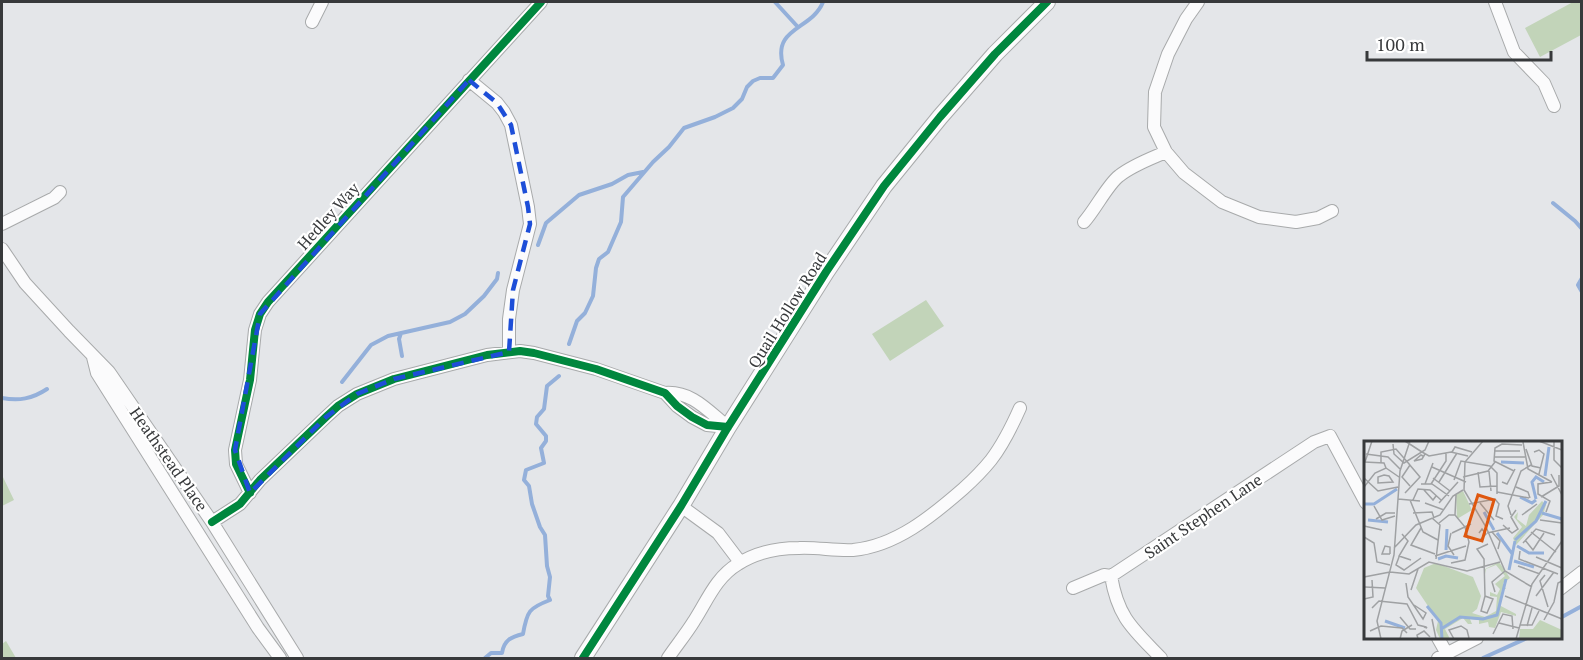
<svg xmlns="http://www.w3.org/2000/svg" width="1583" height="660" font-family="'PT Serif',serif">
<rect width="100%" height="100%" fill="#e4e6e9"/>
<path fill="#c2d4b9" d="M1573,2H1581V35L1540,57L1525,28Z
M926,300L944,326L890,361L872,334Z
M2,475L14,500L2,506Z
M6,641L16,658H2V644Z"/>
<g fill="none" stroke-linecap="round" stroke-linejoin="round">
<path stroke="#94b0da" stroke-width="4" d="M775,2L797,26
M1553,203L1575,221L1582,229
M538,245L546,223L579,195L612,184L628,175L643,172
M1582,278L1578,285L1582,292
M401,333L399,339L402,356
M569,344L577,321L585,313L593,296L596,268L599,259L608,252L621,222L623,197L653,162L669,147L684,128L715,117L733,108L742,99L747,87L753,81L760,78H773L783,65C772,27 812,30 823,2
M342,382L371,345L388,336L450,322L465,314L484,296L497,279L498,273
M2,398C19,401 32,399 47,389
M1560,618L1582,606
M485,658L491,653H502C504,640 511,637 523,634C527,611 529,608 550,600L548,596L550,577L547,566L545,535L540,527L532,504L529,486L524,480L526,470L544,463L541,448L546,441V436L536,424L537,417L544,409L547,386L559,376
M1483,658L1527,638"/>
<defs>
<path id="minor" d="M1198,2L1186,19L1168,54L1155,92L1154,127L1166,152L1184,173L1222,202L1259,217L1296,222L1318,218L1332,211
M1495,2L1514,52L1544,83L1554,106
M312,22L322,2
M469,80L497,103L504,112L511,125L528,207L530,224L513,290L509,319V352
M1084,222C1095,210 1108,184 1119,176C1133,165 1150,159 1166,152
M2,224L54,198L60,192
M2,249L25,283L69,331L109,372L212,522L297,658
M93,357L97,373L258,628L280,658
M665,393C692,391 708,411 728,427
M250,493L236,464L235,450L250,380L255,330L260,314L268,302L541,2
M681,506L718,533L740,562
M212,522L240,504L260,480L326,417L338,406L357,394L394,379L487,355L520,351L534,353L596,369L665,393L677,406L692,417L707,425L728,427
M1111,576C1118,618 1133,629 1161,658
M1073,588L1104,575L1111,576L1314,442L1330,436L1366,503
M1560,589L1582,572
M1438,638L1447,654
M668,658C676,646 686,634 694,621C707,601 716,577 738,564C755,553 778,548 799,548C817,547 835,551 853,550C896,546 932,516 963,489C973,480 983,470 991,460C1004,443 1012,426 1020,408
M1438,658L1477,638"/>
<path id="secondary" d="M583,658L681,506L728,427L826,272L884,186L940,117L995,54L1047,2"/>
</defs>
<use href="#minor" stroke="#a8aaab" stroke-width="14"/>
<use href="#secondary" stroke="#a8aaab" stroke-width="18"/>
<use href="#minor" stroke="#fbfbfc" stroke-width="12"/>
<use href="#secondary" stroke="#fbfbfc" stroke-width="16"/>
<defs>
<path id="cycleway" d="M250,493L236,464L235,450L250,380L255,330L260,314L268,302L541,2
M212,522L240,504L260,480L326,417L338,406L357,394L394,379L487,355L520,351L534,353L596,369L665,393L677,406L692,417L707,425L728,427
M583,658L681,506L728,427L826,272L884,186L940,117L995,54L1047,2"/>
</defs>
<use href="#cycleway" stroke="#fff" stroke-width="11"/>
<use href="#cycleway" stroke="#00873e" stroke-width="8"/>
</g>
<path fill="none" stroke="#1d4ed8" stroke-width="4.5" stroke-dasharray="12 8" stroke-linejoin="round" d="M469,80L497,103L511,125L528,207L530,224L513,290L509,352L394,379L357,394L326,417L250,493L235,450L260,314Z"/>
<g text-anchor="middle" dominant-baseline="central" stroke-width="4.5" stroke-linejoin="round" paint-order="stroke">
<g font-size="16" fill="#37393b" stroke="#fff">
<text transform="translate(328 216) rotate(-48)">Hedley Way</text>
<text transform="translate(787 310) rotate(-58)">Quail Hollow Road</text>
<text transform="translate(169 459) rotate(55)">Heathstead Place</text>
<text transform="translate(1203 516) rotate(-34)">Saint Stephen Lane</text>
</g>
</g>
<g transform="translate(1364 441)">
<rect width="198" height="198" fill="#e4e6e9"/>
<path d="M99,50L108,69L93,78L92,53ZM178,60L182,64L179,74L152,104L149,97L158,86L150,76L154,71L153,78L162,85L165,74ZM135,121L146,137L139,142L142,148H138L135,164L152,173V175L137,171L131,187L125,186L124,181L115,183V179L106,178L108,183H104L99,177L81,188L86,198H76L72,189L74,180L52,147L60,127L72,122L109,136L117,155L113,168L108,172L121,176L132,170L133,156L126,155V151L133,154L136,148L131,143L141,135L132,124L122,128V133L121,128ZM176,179L198,189V198H155L156,188H169Z" fill="#c2d4b9"/>
<path fill="none" stroke="#94b0da" stroke-width="3" d="M137,21L160,22M181,35L185,6M156,56L168,62L172,59M172,58L168,41L172,36L180,41M0,63H10L33,48M120,71L130,89M178,72L198,78M4,79L24,81M133,92L149,114M151,99L172,80L182,60M153,105L165,112H180M82,109L83,88M74,118L82,115L94,117M150,120L170,126M145,129L151,100M63,165L77,182L78,198M21,180L41,187M77,188L96,176L119,178L133,174L142,138"/>
<path fill="none" stroke="#9fa1a3" stroke-width="1.5" d="M41,0L58,11M119,0L101,21L100,49L122,86L141,130L168,146M175,0L198,9M159,1L164,28L188,41M190,1V19L198,27M29,3L30,13L40,22L61,9L65,0M162,8L168,25L177,27M130,10H156M58,11L65,15L87,11L104,15M88,11L91,6L108,11M170,11L175,9L180,13L175,33M2,13L24,16L36,28M59,15L57,14L50,20L58,18L61,13M130,16H161M0,21L20,22L22,27M1,21L8,0M17,22V11L32,8L46,24M68,26L102,41M125,30L127,50M150,30L130,20L131,7L138,3L158,4M114,31L116,46L133,45M187,33L198,54M20,34L25,35L29,41L14,42V36ZM99,36L124,30L131,21M0,37L14,50L34,46M69,37L86,50M90,39L97,20L126,25L133,32V53M75,41L93,12M138,41L143,43L151,28M57,43H68L85,55M61,43L69,22M67,43L82,20V12M46,45L38,36L46,24M0,46L11,32L22,27L35,36M152,46L164,51L166,57M60,49L69,59L72,55M133,51L165,57M41,52L56,36L45,23M177,56L195,45V34M34,58L56,60M46,59L59,91L74,99M49,59L54,48L66,49L77,59M61,62L80,69M75,62L94,41M116,62L130,79M105,63L131,58L135,63L132,75L139,78M10,65L18,79L31,75M182,71L186,60L174,53V43L188,41M49,72L68,71L70,77M147,74L144,65L157,30L167,24M158,74L173,63M68,77L76,84L72,118M12,78L22,72H31M176,79L198,82M75,82L85,74H91M139,84L148,92L154,88L147,76L152,69M0,85L18,89M57,87L47,104L71,113M128,91L136,100L134,108M167,91L192,111M87,92L84,105L90,114M88,92L107,83M115,92L118,88L122,93L116,99M123,92L146,87M38,93L44,100L35,115L47,119M0,96L10,102L13,121L26,124M161,99L169,109L180,92M159,102L172,88L191,94M30,107L52,84L76,74L89,55L99,49M156,110L155,118L194,133M26,113H18L21,105L26,106V113M71,115L102,105M35,116L32,124L40,129L57,117M172,116L198,127M87,122L101,119L105,101L101,86L91,74L92,54M154,125L176,133M26,131L45,133L65,121L103,130L136,121M181,134L176,140L184,166M0,136L26,131M42,142L44,156L59,178L62,172L50,164M1,146L21,147M47,149L54,128M131,151L128,141L141,130M121,155L120,118L113,108L124,103M121,155L129,158L123,172L117,170ZM141,155L198,178M172,155L190,131M0,158L9,156L8,139M8,167L15,160L43,163L54,184L62,186L63,187L60,186M36,176L46,188H52M68,178L72,198M180,179L190,161L194,142L198,140M135,182L155,187M156,184H168L175,170M163,185L168,167M6,190L17,185L38,187L43,192M129,193L139,173L148,175L149,188M17,198L13,180L30,114L36,30L46,0M36,198L38,190L48,184M54,198L53,194L60,190L66,196M90,198L85,189L97,185L103,189L105,197M152,198L168,143L198,100"/>
<path fill="#df570e" fill-opacity="0.15" stroke="#df570e" stroke-width="3" d="M114,54L130,59L118,100L101,95Z"/>
<rect width="198" height="198" fill="none" stroke="#37393b" stroke-width="3"/>
</g>
<rect width="1583" height="660" fill="none" stroke="#37393b" stroke-width="6"/>
<path d="M1367 51v9h184v-9" fill="none" stroke="#37393b" stroke-width="3"/>
<text x="1376" y="51" font-size="18" fill="#37393b" stroke="#ffffff" stroke-width="4.5" paint-order="stroke">100 m</text>
</svg>
